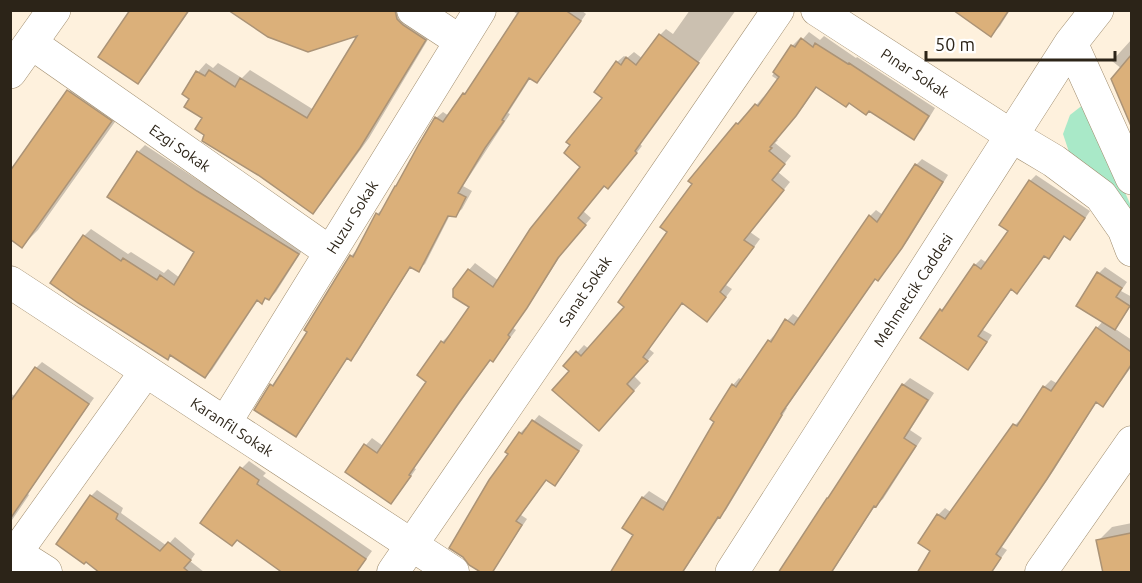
<svg xmlns="http://www.w3.org/2000/svg" width="1142" height="583" font-family="Ubuntu,sans-serif">
<rect width="100%" height="100%" fill="#fef1dd"/>
<path fill="#a9e9c8" d="M1084,104L1107,151L1131,206V217L1070,155L1063,134L1070,115Z"/>
<path fill="#0003" d="M132,10H190L146,74L138,82Z
M240,10H406L433,31L369,138L321,204L313,212L206,135L204,117L191,99L184,94L198,72L206,63L213,68L218,63L242,78L250,70L314,110L360,33Z
M511,10H581L586,14L543,75L537,81L531,77L508,113L510,114L463,186L472,191L462,209L455,215H450L425,264L418,270L411,266L357,353L351,359L348,357L302,429L296,435L256,409L309,331L351,256L357,250L377,214L384,208L436,118L443,112L449,116L464,94L471,88L519,15Z
M690,10H736L640,144L642,146L614,181L605,185L583,211L591,218L564,250L533,299L513,328L516,330L499,353L493,360L491,359L414,468L416,469L397,496L391,502L347,472L366,445L372,438L383,446L428,381L419,374L442,342L449,335L450,336L471,307L469,270L475,263L499,281L583,167L604,98L596,92L617,62L624,56L627,58L634,52L643,59L660,35L666,29L673,34Z
M956,10H1010L1000,26L991,35Z
M809,32L820,40L824,36L856,58L857,57L935,108L921,131L913,138L869,110L817,86L803,107L776,139L778,140L775,143L791,156L778,172L790,182L750,232L760,239L726,285L732,289L714,313L707,320L683,302L649,349L654,353L634,376L641,383L606,422L571,371L565,366L584,345L589,349L627,307L669,232L737,124L744,116L745,118L778,80L772,76L792,46L800,38L802,40Z
M1132,39V122L1113,80L1122,69L1112,61Z
M84,76L127,105L38,230L22,246L69,91Z
M145,145L204,184L305,246L276,292L269,299L267,297L262,302L258,300L212,370L205,377L171,354L167,358L84,236L91,229L128,254L131,252L164,273L168,269L180,278L197,252L138,152Z
M922,159L948,175L908,240L884,273L876,278L786,408H787L726,510L720,516L683,572H612L635,535L624,527L643,497L649,491L668,503L716,422L712,419L733,385L739,378L742,380L769,341L793,314L800,319L870,216L876,210L883,215L916,165Z
M1036,175L1090,211L1076,232L1070,238L1065,235L1055,251L1049,257L1045,255L1023,286L1017,292L1012,288L983,330L992,335L974,362L968,368L941,310L947,305L975,265L981,259L987,263L1010,230L1030,181Z
M1105,267L1127,282L1121,291L1132,297V304L1120,322L1114,328L1132,340V366L1109,398L1103,405L1097,401L1054,470L1002,547L1007,550L991,572H919L932,551L938,515L945,508L952,513L1015,425L1022,418L1023,419L1044,387L1051,380L1058,384L1097,328L1103,321L1099,273Z
M42,362L94,398L53,455L28,494L29,495L10,523V393L16,397L36,368Z
M910,378L934,393L910,430L922,438L883,499L875,506L832,572H780L903,385Z
M539,415L583,445L561,478L555,484L547,479L521,515L527,519L491,572L511,453L520,433L526,427L528,428Z
M249,461L266,473L263,476L372,551L357,572H285L237,538L202,523L242,468Z
M97,490L123,508L121,513L167,546L175,537L195,554L190,561L204,572H103L58,544L91,496Z
M1132,523V572H1105L1098,541L1112,527Z"/>
<path fill="#dbb07a" stroke="#ab9376" stroke-width="1.5" d="M130,10H189L138,84L98,57Z
M228,10H395L397,19L403,25L426,40L360,148L313,214L258,175L202,141L204,135L195,129L202,118L184,107L189,99L182,94L196,71L205,76L209,70L235,87L240,78L307,118L357,36L308,52L268,37Z
M520,10H565L581,21L537,83L529,78L502,120L504,121L485,148L458,193L466,197L456,217L448,216L419,272L410,267L351,361L347,358L296,437L254,410L270,384L273,386L307,332L304,330L350,255L353,257L376,213L379,215L395,186H396L419,144L435,117L443,122L463,93L465,94Z
M953,10H1009L991,37Z
M659,34L699,63L635,151L637,153L608,189L604,186L578,218L586,225L558,258L527,308L508,335L510,337L493,362L490,360L458,404L409,475L411,476L391,504L345,472L364,444L377,453L426,382L417,375L441,341L444,343L469,307L453,297V289L468,269L493,287L530,229L580,167L564,153L570,145L566,142L602,98L594,92L616,61L621,65L626,57L636,65Z
M801,38L813,47L815,43L848,64L849,63L929,116L914,140L869,111L866,115L849,103L846,107L816,87L796,116L770,147L772,148L769,151L785,164L772,180L784,190L744,240L754,247L720,292L726,297L707,322L682,303L643,357L648,361L627,384L634,391L599,431L552,390L569,371L563,366L576,351L581,356L624,307L618,302L667,232L660,227L692,184L688,181L736,123L738,124L755,104L758,106L779,77L773,72L791,45L795,47Z
M1131,55V126L1111,79Z
M67,90L112,121L22,248L10,239V171Z
M137,151L197,191L299,254L269,300L265,298L262,304L257,300L205,378L170,355L168,360L78,303L50,283L83,235L121,261L123,258L157,280L160,275L174,285L194,252L107,197Z
M915,164L943,182L902,248L878,281L875,279L781,414L782,415L720,518L718,517L682,573H610L633,535L622,528L642,497L663,510L714,422L710,419L732,384L736,387L768,340L771,342L785,319L794,325L869,215L877,222Z
M1029,180L1085,218L1070,240L1064,236L1049,259L1044,256L1017,294L1011,289L978,336L987,342L968,370L920,338L940,309L942,311L974,264L981,269L1008,231L999,225Z
M1097,272L1122,288L1116,297L1130,306L1115,330L1076,306Z
M1096,327L1131,352V365L1103,407L1096,402L1047,479L996,554L1001,558L991,573H917L930,551L918,543L937,514L945,519L1013,424L1017,426L1043,386L1051,391Z
M35,367L89,404L10,519V402Z
M902,384L928,400L904,438L916,446L876,507L874,506L831,573H778L827,498H828Z
M532,420L579,451L555,486L546,480L516,521L522,525L492,573H482L469,565L463,557L449,548L489,480L508,454L505,452L519,432L522,434Z
M240,467L259,480L257,484L366,559L356,573H283L237,540L232,546L200,523Z
M90,495L118,514L116,519L160,551L168,542L191,560L184,568L190,573H100L86,562L84,564L56,544Z
M1131,533V573H1103L1096,540Z"/>
<g fill="none" stroke-linecap="round" stroke-linejoin="round">
<defs>
<path id="minor" d="M413,10L460,41
M817,10L1012,136
M31,43L330,252
M10,282L453,572
M225,423L480,10
M16,553L46,572
M10,561L146,371
M393,572L778,10
M1041,572L1132,442"/>
<path id="major" d="M1071,43L1132,178
M10,72L54,10
M1012,136L1054,161L1101,196L1124,229L1132,250
M732,572L1071,43L1097,10"/>
</defs>
<use href="#minor" stroke="#a08d6e" stroke-width="33"/>
<use href="#major" stroke="#a08d6e" stroke-width="34"/>
<use href="#minor" stroke="#fff" stroke-width="32"/>
<use href="#major" stroke="#fff" stroke-width="33"/>
</g>
<g text-anchor="middle" dominant-baseline="central" stroke-width="6" stroke-linejoin="round" paint-order="stroke">
<g font-size="15" fill="#2c2418" stroke="#fff">
<text transform="translate(915 73) rotate(33)">Pınar Sokak</text>
<text transform="translate(180 148) rotate(35)">Ezgi Sokak</text>
<text transform="translate(352 217) rotate(-58)">Huzur Sokak</text>
<text transform="translate(913 290) rotate(-57)">Mehmetcik Caddesi</text>
<text transform="translate(585 291) rotate(-56)">Sanat Sokak</text>
<text transform="translate(232 427) rotate(33)">Karanfil Sokak</text>
</g>
</g>
<rect width="1142" height="583" fill="none" stroke="#2c2418" stroke-width="24"/>
<path d="M926 51v9h189v-9" fill="none" stroke="#2c2418" stroke-width="3"/>
<text x="935" y="51" font-size="18" fill="#2c2418" stroke="#ffffff" stroke-width="4.5" paint-order="stroke">50 m</text>
</svg>
